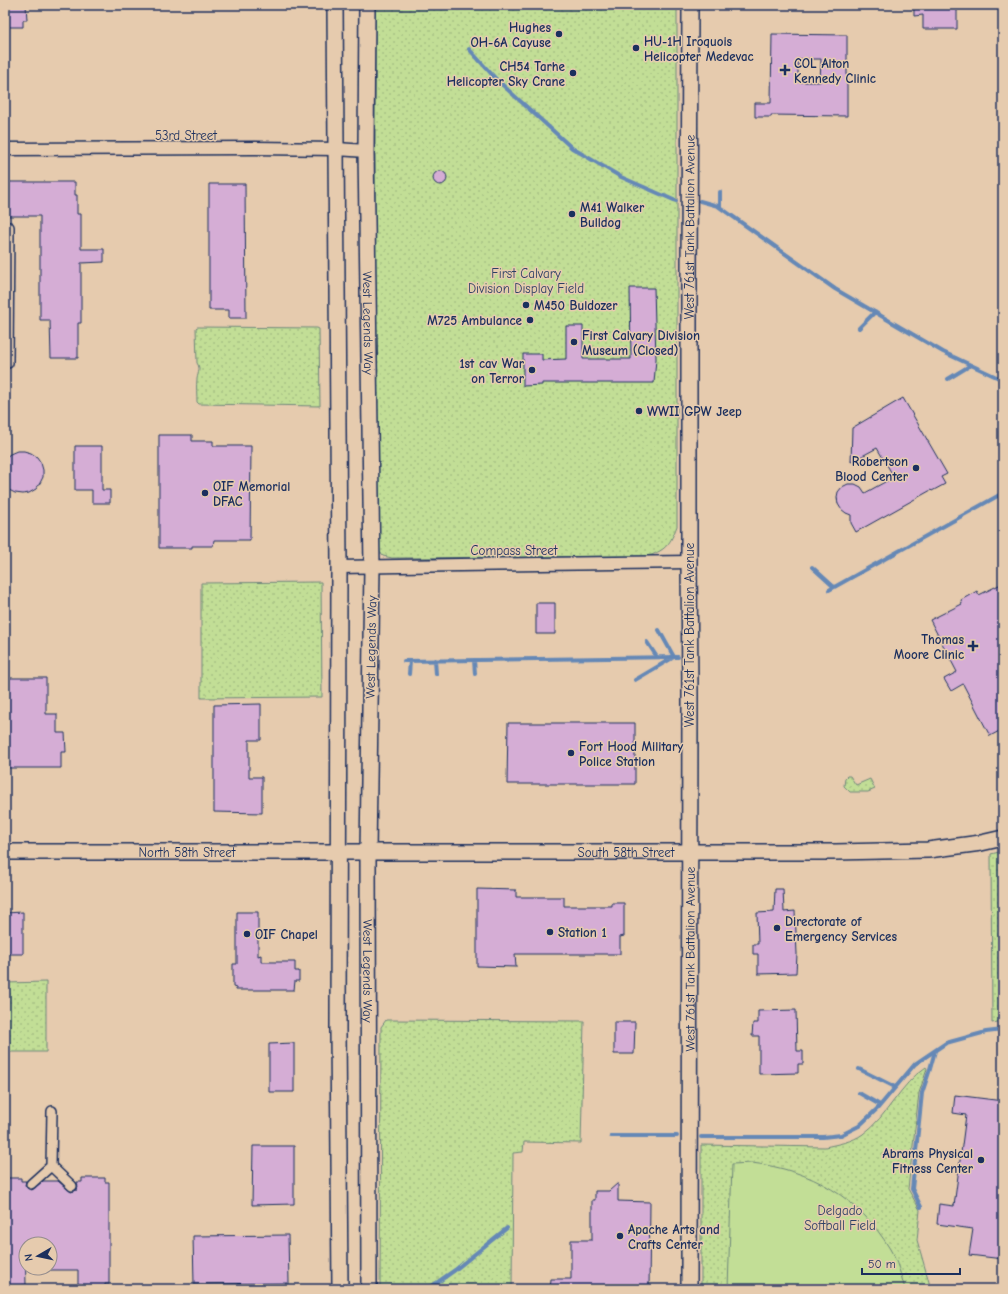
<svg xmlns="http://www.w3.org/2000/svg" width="1008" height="1294" font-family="'Comic Neue',sans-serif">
<defs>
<pattern id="grass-dots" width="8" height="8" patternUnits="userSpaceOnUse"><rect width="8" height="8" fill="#c2de96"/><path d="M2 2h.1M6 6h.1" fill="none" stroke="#a6bf84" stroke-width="1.8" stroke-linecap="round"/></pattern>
</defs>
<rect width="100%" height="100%" fill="#e6cbae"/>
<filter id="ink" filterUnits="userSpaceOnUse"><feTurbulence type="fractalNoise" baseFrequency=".025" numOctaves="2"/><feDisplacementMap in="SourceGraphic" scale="8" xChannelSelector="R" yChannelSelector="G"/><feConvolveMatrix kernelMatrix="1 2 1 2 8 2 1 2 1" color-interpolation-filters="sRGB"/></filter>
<g filter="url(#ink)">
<path fill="url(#grass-dots)" stroke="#6e867a" d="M375,5H677V526C670,544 667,549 649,556L392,558L383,556L377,548L375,425Z
M197,327L317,328L319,329L320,406L199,404L197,402C197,395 196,386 197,379C198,372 201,369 197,363L196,328Z
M321,582L322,697L201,698V583Z
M847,776H850L856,785L870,779L875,789L868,792H850L844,786L845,778Z
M1003,851V1021L992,1023L991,854Z
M46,982V1052H5V983Z
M386,1020L584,1021L581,1143L524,1142L523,1152L513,1153L512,1289H380L381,1027Z
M926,1067L927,1069L919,1093L908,1189L920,1210L917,1240L929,1282L930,1289H701V1145L825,1147C838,1144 852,1142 863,1134C888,1116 900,1084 926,1067Z"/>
<path fill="#c2de96" stroke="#6e867a" d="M752,1163C811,1170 859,1197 890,1249C897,1261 901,1275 905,1289H728L732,1164Z"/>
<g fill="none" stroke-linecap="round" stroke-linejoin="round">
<path stroke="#6588b6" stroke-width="4" d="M469,49L496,79L572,148L621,177L676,201
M720,192V207
M700,201L718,206L835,289L943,352L1003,380
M859,328L875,312
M948,379L971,365
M812,567L834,587
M829,590L1003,493
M647,642L657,657
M435,660L436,674
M474,660L475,674
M404,661L678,657
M409,674L410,661
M635,680L674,657L659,630
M859,1069L895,1087
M859,1093L880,1105
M611,1136H677
M701,1137H823L841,1135L859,1126L878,1108L915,1064L946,1043L986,1032L1003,1030
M921,1207L912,1189L922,1093L930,1069L935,1051
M428,1289L455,1270L507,1228"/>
</g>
<path fill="#d5add5" stroke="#1b2f5e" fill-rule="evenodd" d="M5,5H26L27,20H23V27H5Z
M914,5H957V29H923V15L914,16Z
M772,34L847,35V116L771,115V117H755V103H771ZM798,59H821L820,82H798Z
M433 178a7 7 0 1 1 14 0a7 7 0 1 1-14 0Z
M5,182H75V195H77V214H81V249H104V262L81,263V323H78V358H51L50,320H40V216H5Z
M209,184H245L246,318H229V310H209Z
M630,288H654L656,359L654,383H542V385L523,386V354H542V360L566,359V326H583V359H631Z
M903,398L947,474L941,477L945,484L932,491L931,490L856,532L851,523V515L846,513L841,509L838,504L837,497L838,492L842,487L848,484H855L861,487L865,493L894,477L877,448L851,462L852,428Z
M159,435H192V441H213V446H251L250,540H214L213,546H192V548H159Z
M75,446H102V490H110V503H92V490H75Z
M17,451H24L31,453L37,457L41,463L43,470V477L40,483L36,489L29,493L23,494L15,493L9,490L5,486V458L10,454Z
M1003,583V729L990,736L963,684L951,691L944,679L957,672L930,620L962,604L961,600L977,591L979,595Z
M536,603H555V634H536Z
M5,678H46V714H57V733H65L66,752H61V768H5Z
M261,704V740H249V777H262V813L214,812V705Z
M508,723H635V784H507Z
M477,889L516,890V897H564V906H612V903H624V936L620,937V954H515L516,967L477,966Z
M775,889H783L784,912L795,911L797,954L796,973L758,974V954H753V944H758L757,913L774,912Z
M23,912V954H5V913Z
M237,912H258V956L261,955V962H295V971H299V981H295L294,990H236V988L233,987V964H237Z
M796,1010L797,1051H803V1064H798V1073L759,1074V1036H752L753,1023H758V1011Z
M614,1022H635L634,1054H614Z
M294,1043V1092H269V1044Z
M955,1095L1003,1101V1259L969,1255L973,1229L937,1224L939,1204L954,1206L966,1115L953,1113Z
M253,1146H294V1204L252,1205Z
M5,1178H21V1181H26L25,1185L27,1188L32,1190L43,1181H58L71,1192L77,1190L78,1187L77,1182H82V1178H105V1182H109V1284H105V1288L82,1289V1284H78V1270H50V1244H25L26,1285H22V1289H5Z
M618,1183V1201L650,1202L649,1289H550L551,1279H571V1240H592V1200H595V1191H609Z
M288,1235L289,1283L194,1284L193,1236Z"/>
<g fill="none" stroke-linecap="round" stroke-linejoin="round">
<defs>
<path id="pedestrian" d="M5,363H8L9,227
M51,1166L52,1111
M31,1184L51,1166L72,1186"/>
<path id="minor" d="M5,149L255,148L337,149L366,151
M339,567L460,565L689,562"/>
<g id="tertiary">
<path d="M335,5L339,567L338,1029L340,1289"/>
<path id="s1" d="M367,5L366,151L372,567L368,853L369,1289"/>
<path id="s2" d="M5,852H836L928,850L981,843L1003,838"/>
<path id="s3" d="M689,1289L690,693L689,562V277L690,5"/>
</g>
</defs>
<use href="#pedestrian" stroke="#1b2f5e" stroke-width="12"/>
<use href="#minor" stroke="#1b2f5e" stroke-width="15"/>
<use href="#tertiary" stroke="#1b2f5e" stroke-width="18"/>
<use href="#pedestrian" stroke="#e6cbae" stroke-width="9"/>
<use href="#minor" stroke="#e6cbae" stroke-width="12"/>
<use href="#tertiary" stroke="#e6cbae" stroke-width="15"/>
</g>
</g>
<g fill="#1b2f5e" stroke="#e6cbae" stroke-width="1.5">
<circle cx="559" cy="34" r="4"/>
<circle cx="636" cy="48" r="4"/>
<path d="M783 64h4v4h4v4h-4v4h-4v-4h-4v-4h4z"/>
<circle cx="573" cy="73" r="4"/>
<circle cx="572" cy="214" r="4"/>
<circle cx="526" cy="305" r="4"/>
<circle cx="530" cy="320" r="4"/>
<circle cx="574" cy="342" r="4"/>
<circle cx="532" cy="370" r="4"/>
<circle cx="639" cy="411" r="4"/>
<circle cx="916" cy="468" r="4"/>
<circle cx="205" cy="493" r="4"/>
<path d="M971 640h4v4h4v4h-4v4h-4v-4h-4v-4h4z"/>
<circle cx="571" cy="753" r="4"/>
<circle cx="777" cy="928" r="4"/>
<circle cx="550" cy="932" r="4"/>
<circle cx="247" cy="934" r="4"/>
<circle cx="981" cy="1160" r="4"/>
<circle cx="620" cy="1236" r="4"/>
</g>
<g text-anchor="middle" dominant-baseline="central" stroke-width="3" stroke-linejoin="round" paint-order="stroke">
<g font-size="13" font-weight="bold" fill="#1b2f5e" stroke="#e6cbae" text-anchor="start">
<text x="551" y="27" text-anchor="end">Hughes<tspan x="551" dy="15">OH-6A Cayuse</tspan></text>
<text x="644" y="41">HU-1H Iroquois<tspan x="644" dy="15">Helicopter Medevac</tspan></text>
<text x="794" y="63">COL Alton<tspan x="794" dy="15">Kennedy Clinic</tspan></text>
<text x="565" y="66" text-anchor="end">CH54 Tarhe<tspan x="565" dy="15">Helicopter Sky Crane</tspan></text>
<text x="580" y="207">M41 Walker<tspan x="580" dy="15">Bulldog</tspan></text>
<text x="534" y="305">M450 Buldozer</text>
<text x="522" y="320" text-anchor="end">M725 Ambulance</text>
<text x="582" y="335">First Calvary Division<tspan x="582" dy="15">Museum (Closed)</tspan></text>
<text x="524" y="363" text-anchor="end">1st cav War<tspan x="524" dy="15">on Terror</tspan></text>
<text x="647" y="411">WWII GPW Jeep</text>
<text x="908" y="461" text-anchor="end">Robertson<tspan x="908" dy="15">Blood Center</tspan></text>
<text x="213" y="486">OIF Memorial<tspan x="213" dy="15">DFAC</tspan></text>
<text x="964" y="639" text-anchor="end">Thomas<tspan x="964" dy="15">Moore Clinic</tspan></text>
<text x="579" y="746">Fort Hood Military<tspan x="579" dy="15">Police Station</tspan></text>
<text x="785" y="921">Directorate of<tspan x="785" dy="15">Emergency Services</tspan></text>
<text x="558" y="932">Station 1</text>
<text x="255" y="934">OIF Chapel</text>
<text x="973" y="1153" text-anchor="end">Abrams Physical<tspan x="973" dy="15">Fitness Center</tspan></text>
<text x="628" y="1229">Apache Arts and<tspan x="628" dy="15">Crafts Center</tspan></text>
</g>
<g font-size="13" fill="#1b2f5e" stroke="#e6cbae">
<text x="186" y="135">53rd Street</text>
<text stroke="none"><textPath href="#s3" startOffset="1062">West 761st Tank Battalion Avenue</textPath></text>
<text stroke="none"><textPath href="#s1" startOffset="318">West Legends Way</textPath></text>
<text x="514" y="550">Compass Street</text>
<text transform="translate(689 635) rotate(-90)">West 761st Tank Battalion Avenue</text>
<text transform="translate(371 647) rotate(-89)">West Legends Way</text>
<text stroke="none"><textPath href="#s2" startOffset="621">South 58th Street</textPath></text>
<text stroke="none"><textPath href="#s2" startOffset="182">North 58th Street</textPath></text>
<text stroke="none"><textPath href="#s3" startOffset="330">West 761st Tank Battalion Avenue</textPath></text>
<text stroke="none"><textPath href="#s1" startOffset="966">West Legends Way</textPath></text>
</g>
<g font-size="13" fill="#2c4064" stroke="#e6cbae">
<text x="526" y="273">First Calvary<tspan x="526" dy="15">Division Display Field</tspan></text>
<text x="840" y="1210">Delgado<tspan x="840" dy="15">Softball Field</tspan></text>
</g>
</g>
<rect width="1008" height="1294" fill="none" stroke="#e6cbae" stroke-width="20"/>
<rect x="10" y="10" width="988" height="1274" fill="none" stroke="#1b2f5e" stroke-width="1.5" filter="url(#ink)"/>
<g transform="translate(38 1256) rotate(261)"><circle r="19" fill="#e6cbae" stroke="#958d8e"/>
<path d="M0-3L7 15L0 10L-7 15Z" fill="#1b2f5e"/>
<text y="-6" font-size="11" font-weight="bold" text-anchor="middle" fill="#1b2f5e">N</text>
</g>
<path d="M862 1268v6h98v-6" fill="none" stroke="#1b2f5e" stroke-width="2"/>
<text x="868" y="1268" font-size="12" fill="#1b2f5e" stroke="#e6cbae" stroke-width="3" paint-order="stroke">50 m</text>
</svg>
